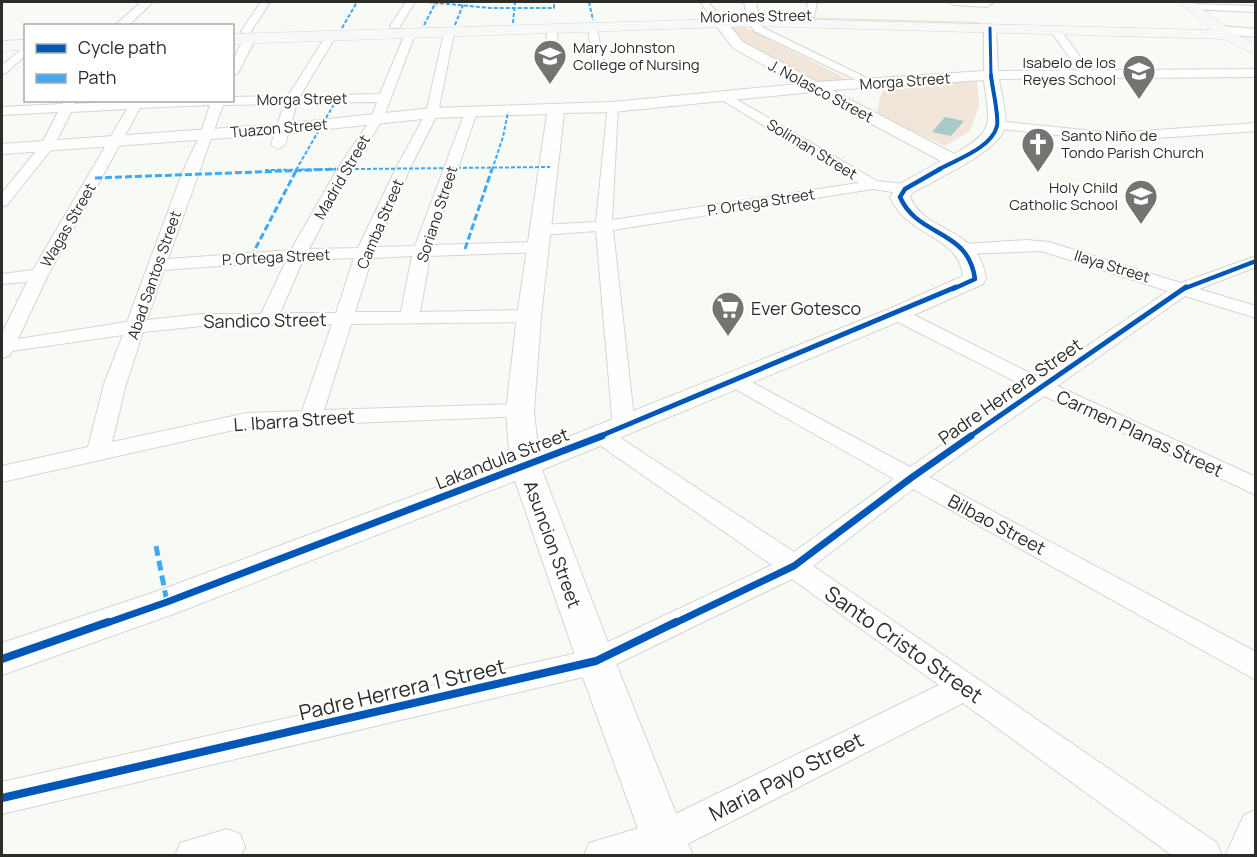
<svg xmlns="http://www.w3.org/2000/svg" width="1257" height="857" font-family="Manrope,sans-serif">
<rect width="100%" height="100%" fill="#f8faf5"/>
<path fill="#f2e5d9" d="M764,16L980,22V26L760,18Z
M727,24H739L849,80L814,83L759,54L737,38Z
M977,78L979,106L970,131L945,146L876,114L884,85Z"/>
<path fill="#a7cac7" d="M945,117L964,121L951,136L932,132Z"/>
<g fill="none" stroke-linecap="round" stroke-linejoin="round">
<defs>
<path id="minor" d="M261,2L269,4L250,33H242L241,31Z
M406,2H415L399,28H391L390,26Z
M431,2H442L437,5Z
M700,2H708L720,16L718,18H712Z
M808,2H817L814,17L806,15Z
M949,2H988L992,4L987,7L954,5Z
M1191,4L1256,6V12L1188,9V5Z
M754,19L757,20L762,27L877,83L875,85H867L754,31L749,22Z
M552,27L557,30L558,68L552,71L546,68L547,30Z
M588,27L597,29L605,67L603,69H595L593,67Z
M1051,28H1059L1093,74L1091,76H1083L1050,30Z
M410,31L415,34L383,119L352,168L309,249L358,248L396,168L426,113L444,33L453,31L454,33L438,113L410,168L376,247L415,246L465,112L467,109H475L477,112L432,245L539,242L547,247L539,252L430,256L420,312L529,310L536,312L539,316L536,320L529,322L351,324L324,410L520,404L528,406L531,411L528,416L247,427L2,482V466L88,447L104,384L123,335L12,351L9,356L2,358V333L27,282L2,284V274L33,270L127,109L71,112L54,146L7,205L2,207V193L41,145L58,112L2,115V107L62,104L65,100H77L75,104L132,100H232V97L288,96L326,36L331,33L336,36L300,96L380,94L405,34ZM377,102L371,119L338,168L291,250L168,259L223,105L284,104L271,145L278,149L285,145L297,103ZM210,105L200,135L183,171L127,322L18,339L48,275L140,108ZM412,256L401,312H355L372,258ZM354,258L336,313H280L303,260ZM286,261L261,314H202L147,320L164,270ZM332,324L302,411L247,413L112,442L126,384L143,332L202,326Z
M251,35L256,38L238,73L232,76C232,63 238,41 251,35Z
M26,46V55L6,73L2,74V65Z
M724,92L877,181L905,184L913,189L905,194L873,189L613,230L635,427L632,432L624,434L616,432L613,427L596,231L541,235L533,230L541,225L596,222L608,104L612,103L618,107L612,220L859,183L720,99V93Z
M997,121L1114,133L1256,123V131L1114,141L992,128L990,125L992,122Z
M1027,240L1049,242L1181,283L1256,256V267L1199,289L1256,306V318L1185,296L1057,386L1256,477V495L1044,396L929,477L1256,652V680L913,489L813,566L1217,843L1222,856H1173L963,703L664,856H584L589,843L659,822L939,685L792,579L596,674L2,814V782L591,650L772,565L594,441L591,436L594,431L602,429L610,431L794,552L894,479L730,386L726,382L730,378L737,376L744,378L910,467L1026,387L890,318L888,314L890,310H904L1040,378L1168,291L1041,251L965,254L959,253L957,249L959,245L965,244Z
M1256,810V856H1225L1244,815Z
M227,829L240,834L245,847L241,856H175L180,843Z"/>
<path id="tertiary" d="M141,2H153L128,26H114Z
M744,2H756L760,22L758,25L754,26L748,22Z
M715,12L719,13L743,42L817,82L984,71V28L990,24L996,28L998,71L1256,69V77L999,79C1001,93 1007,112 1005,126C1001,151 934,180 912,193L910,197C927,236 978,224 986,279L983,284L905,319L542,470L615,661L693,856H648L577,661L515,481L179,612L2,675V643L155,592L510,460L506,411L517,316L547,114L432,118L281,134L2,154V144L281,124L432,108L612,102L798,84L733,48L709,16ZM984,80C989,124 997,130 954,154L832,90ZM812,92L941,161L898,185L890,197C907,237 959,235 963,276L889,309L538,449L534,411L541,316L564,113L612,112Z
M1221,26L1256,29V37L1216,33L1215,30L1216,27Z"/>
<path id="secondary" d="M1179,2H1193L1232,32L1256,44V55L1224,39L754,26L232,44V34L754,18L1212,30Z
M26,40V50L2,51V41Z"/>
</defs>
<use href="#minor" stroke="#d4d6d2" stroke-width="2"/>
<use href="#tertiary" stroke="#d4d6d2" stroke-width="2"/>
<use href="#secondary" stroke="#d4d6d2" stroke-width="1"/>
<use href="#minor" fill="#fefefe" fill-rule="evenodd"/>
<use href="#tertiary" fill="#fefefe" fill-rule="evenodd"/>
<use href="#secondary" fill="#f6f9f7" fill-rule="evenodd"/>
<path stroke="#3fa9f5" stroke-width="2" stroke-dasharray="4 2" stroke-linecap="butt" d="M428,2L490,8H554V2
M589,2L593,20
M513,23L515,2
M424,25L436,2
M455,25L463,5
M342,28L357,2
M265,170L550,167
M296,170L337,99
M492,170L503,137L508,112"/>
<path stroke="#3fa9f5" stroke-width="3" stroke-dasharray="7 3" stroke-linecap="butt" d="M95,178L336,169
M465,249L492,169
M251,257L297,169"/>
<path stroke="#3fa9f5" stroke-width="5" stroke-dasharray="10 5" stroke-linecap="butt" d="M156,546L167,602"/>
<defs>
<path id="cycleway-far5" d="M990,28L991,76"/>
<path id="cycleway-far4" d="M938,170C955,160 992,148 997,126C999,114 992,88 991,75"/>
<path id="cycleway-far3" d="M940,169L905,189L900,197C918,238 968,228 975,279L953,289
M1183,289L1256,261"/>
<path id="cycleway-far2" d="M598,437L956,287
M969,437L1186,287"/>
<path id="cycleway-far1" d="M104,624L167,602L602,436
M673,624L794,566L911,478L971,436"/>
<path id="cycleway" d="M2,659L108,622
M2,798L596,661L676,622"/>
</defs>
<use href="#cycleway-far5" stroke="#fff" stroke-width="4.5"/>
<use href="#cycleway-far4" stroke="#fff" stroke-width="6"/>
<use href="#cycleway-far3" stroke="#fff" stroke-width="8"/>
<use href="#cycleway-far2" stroke="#fff" stroke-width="9"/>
<use href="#cycleway-far1" stroke="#fff" stroke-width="10"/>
<use href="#cycleway" stroke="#fff" stroke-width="12"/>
<use href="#cycleway-far5" stroke="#0057b8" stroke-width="3"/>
<use href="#cycleway-far4" stroke="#0057b8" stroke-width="4"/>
<use href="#cycleway-far3" stroke="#0057b8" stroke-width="4.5"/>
<use href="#cycleway-far2" stroke="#0057b8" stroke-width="5"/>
<use href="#cycleway-far1" stroke="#0057b8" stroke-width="7"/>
<use href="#cycleway" stroke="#0057b8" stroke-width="8"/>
</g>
<defs>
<symbol id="university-pin" viewBox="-11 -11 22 30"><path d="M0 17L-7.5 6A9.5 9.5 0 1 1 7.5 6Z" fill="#737571" stroke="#fff"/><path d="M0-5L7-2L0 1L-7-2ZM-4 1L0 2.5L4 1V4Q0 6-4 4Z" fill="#fff"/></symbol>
<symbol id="school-pin" viewBox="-11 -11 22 30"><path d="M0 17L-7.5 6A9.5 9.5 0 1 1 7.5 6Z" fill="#737571" stroke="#fff"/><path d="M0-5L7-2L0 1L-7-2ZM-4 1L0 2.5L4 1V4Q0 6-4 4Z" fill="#fff"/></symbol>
<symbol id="church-pin" viewBox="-11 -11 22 30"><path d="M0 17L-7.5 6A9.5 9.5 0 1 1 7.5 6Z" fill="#737571" stroke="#fff"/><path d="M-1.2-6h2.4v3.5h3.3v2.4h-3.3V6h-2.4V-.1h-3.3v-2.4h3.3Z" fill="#fff"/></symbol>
<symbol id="supermarket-pin" viewBox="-11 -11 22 30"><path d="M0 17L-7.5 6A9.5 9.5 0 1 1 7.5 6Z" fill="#737571" stroke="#fff"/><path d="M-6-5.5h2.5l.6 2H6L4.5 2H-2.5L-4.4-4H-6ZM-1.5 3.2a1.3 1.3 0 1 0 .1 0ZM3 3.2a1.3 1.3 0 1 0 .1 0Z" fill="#fff"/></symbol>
</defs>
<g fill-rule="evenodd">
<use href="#university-pin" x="531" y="37" width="38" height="52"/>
<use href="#school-pin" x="1120" y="52" width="38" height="52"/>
<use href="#church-pin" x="1019" y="125" width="38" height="52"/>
<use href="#school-pin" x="1122" y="177" width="38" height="52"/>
<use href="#supermarket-pin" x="709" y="289" width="38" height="52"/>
</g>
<g text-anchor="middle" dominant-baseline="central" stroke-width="4.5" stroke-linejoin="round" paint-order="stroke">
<g font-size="15" fill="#2c2d2a" stroke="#fff">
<text transform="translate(756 16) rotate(-1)">Moriones Street</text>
<text transform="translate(905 81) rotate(-4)">Morga Street</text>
<text transform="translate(821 91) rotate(28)">J. Nolasco Street</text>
<text transform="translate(302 99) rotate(-1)">Morga Street</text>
<text transform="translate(279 128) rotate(-5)">Tuazon Street</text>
<text transform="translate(812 149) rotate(31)">Soliman Street</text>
<text transform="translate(342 177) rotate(-60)">Madrid Street</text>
<text transform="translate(761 202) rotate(-9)">P. Ortega Street</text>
<text transform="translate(437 214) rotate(-72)">Soriano Street</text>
<text transform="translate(380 224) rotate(-67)">Camba Street</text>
<text transform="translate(68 225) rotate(-60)">Wagas Street</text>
<text transform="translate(276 257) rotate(-3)">P. Ortega Street</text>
<text transform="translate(1112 266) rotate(17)">Ilaya Street</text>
<text transform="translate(154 275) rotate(-71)">Abad Santos Street</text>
</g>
<g font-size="15" fill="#2c2d2a" stroke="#fff" text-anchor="start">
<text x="573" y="47">Mary Johnston<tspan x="573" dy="17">College of Nursing</tspan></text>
<text x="1116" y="62" text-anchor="end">Isabelo de los<tspan x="1116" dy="17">Reyes School</tspan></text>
<text x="1061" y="135">Santo Niño de<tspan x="1061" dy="17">Tondo Parish Church</tspan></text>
<text x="1118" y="187" text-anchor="end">Holy Child<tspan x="1118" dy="17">Catholic School</tspan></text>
</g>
<g font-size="18" fill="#2c2d2a" stroke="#fff" text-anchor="start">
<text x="751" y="308">Ever Gotesco</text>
</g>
<g font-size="18" fill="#2c2d2a" stroke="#fff">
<text transform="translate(265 320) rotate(-1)">Sandico Street</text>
<text transform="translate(1010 391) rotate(-35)">Padre Herrera Street</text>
<text transform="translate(294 420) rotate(-4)">L. Ibarra Street</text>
<text transform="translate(1140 433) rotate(25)">Carmen Planas Street</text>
<text transform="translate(502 458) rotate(-21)">Lakandula Street</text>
<text transform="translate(997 524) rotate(28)">Bilbao Street</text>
<text transform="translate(553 544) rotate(70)">Asuncion Street</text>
</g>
<g font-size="21" fill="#2c2d2a" stroke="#fff">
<text transform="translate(904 644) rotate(35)">Santo Cristo Street</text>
<text transform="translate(402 689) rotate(-13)">Padre Herrera 1 Street</text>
<text transform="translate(786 776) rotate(-27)">Maria Payo Street</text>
</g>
</g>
<rect width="1257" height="857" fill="none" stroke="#2c2d2a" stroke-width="6"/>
<rect x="24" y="24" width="210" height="78" fill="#ffffff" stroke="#ababaa" stroke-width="1.5"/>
<rect x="36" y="44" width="30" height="9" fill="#0057b8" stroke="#ababaa" stroke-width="1.5"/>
<text x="78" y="54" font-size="18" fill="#2c2d2a">Cycle path</text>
<rect x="36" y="74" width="30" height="9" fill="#3fa9f5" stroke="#ababaa" stroke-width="1.5"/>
<text x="78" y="84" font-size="18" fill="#2c2d2a">Path</text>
</svg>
